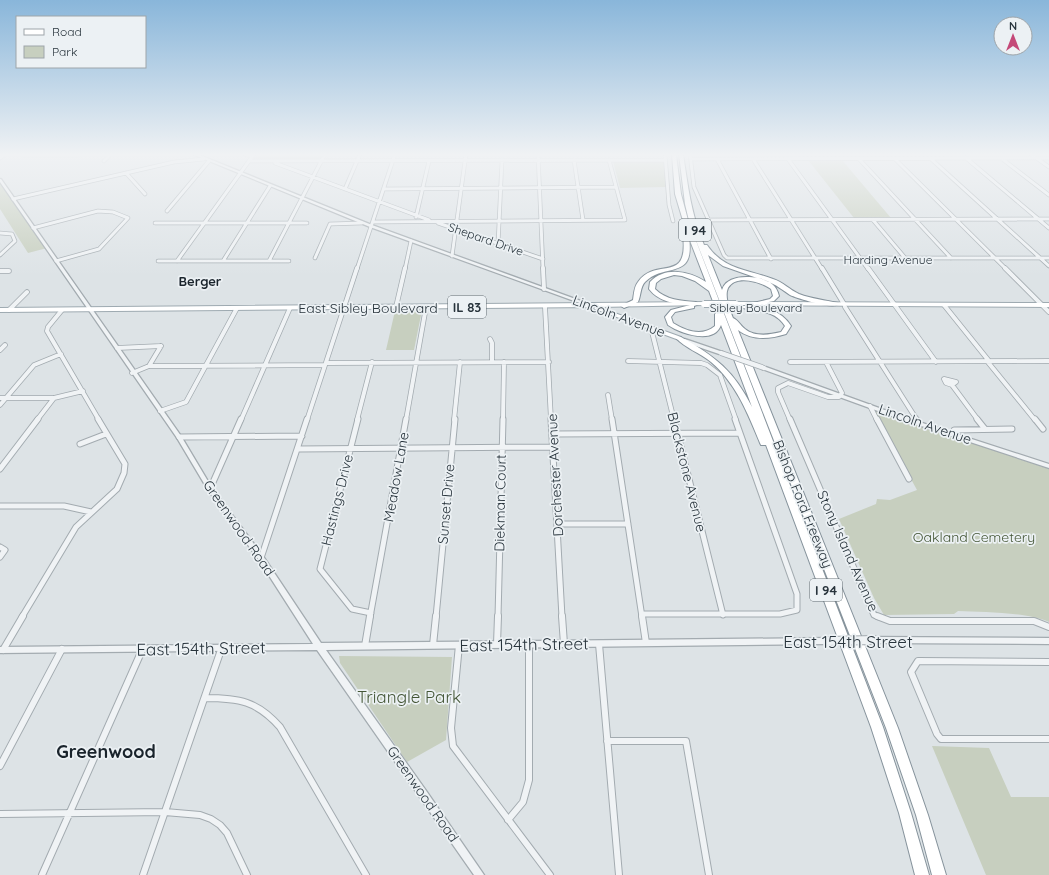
<svg xmlns="http://www.w3.org/2000/svg" width="1049" height="875" font-family="Quicksand,sans-serif">
<rect width="100%" height="100%" fill="#dde3e6"/>
<path fill="#c7cfbf" d="M257,155H321L318,160H253Z
M808,160H842L891,218H854Z
M613,161H665L666,187L620,188Z
M0,181L47,248L28,253L0,209Z
M422,310L414,350H386L395,311Z
M876,411L1049,469V622C1026,612 983,612 958,611L954,614L884,615L874,598L839,519L876,504L877,499L890,500L917,490L876,415Z
M339,656L452,657L446,740L407,762L340,663Z
M932,746L989,748L1011,797H1049V875H986Z"/>
<g fill="none" stroke-linecap="round" stroke-linejoin="round">
<defs>
<path id="minor-far3" d="M244,154L253,156
M538,154L543,269
M665,154L669,205L673,221
M690,154L694,187L724,255L727,258H1049
M1031,154L1049,167
M22,155H79
M0,158L5,154
M930,158L1049,266
M966,158L1049,228
M1001,158L1049,195
M691,159L1049,158
M717,159L771,259
M753,159L822,269
M788,159L868,269
M859,159L951,258
M895,159L1006,269
M574,160L583,220
M104,161L111,154
M249,161L665,160
M275,163L429,220
M126,173L145,194
M345,189L360,154
M384,189L616,187
M13,199L174,162L204,159
M167,211L209,161
M416,217L429,161
M709,220L1049,219
M873,220L906,259
M373,222L625,220L609,160
M155,223H307
M438,223L543,259
M33,228L98,211L113,212L128,218L99,249L56,261
M0,233L12,234L15,241L0,255
M498,244L502,160
M452,256L466,154
M315,258L330,224L362,223
M158,261H289
M177,261L254,154
M223,261L270,186
M269,261L325,154
M357,269L395,154
M405,269L411,241"/>
<path id="minor-far2" d="M543,268L544,289
M822,268L844,304
M868,268L936,362
M1005,268L1049,312
M0,271H9
M944,305L989,361
M396,307L405,268
M545,307L551,420
M845,307L917,420
M9,310L27,292
M62,310L48,327L47,331L99,420
M651,328L674,420
M490,339L492,343V362
M117,348L161,346
M0,350L5,345
M628,361L701,363L707,365L720,375L736,420
M987,361L1035,420
M790,362L1049,361
M326,363L549,362
M149,366L161,346
M132,373L149,366L325,365
M944,379L956,382L952,385L946,383Z
M952,385L978,420
M608,395L612,420
M0,398H54L83,391
M0,405L34,365L61,354
M870,406L877,420
M160,411L186,402L237,308
M37,420L54,398
M241,420L290,308
M307,420L357,268
M357,420L372,362
M406,420L426,307
M454,420L460,362
M503,420L504,362
M790,420L778,392V388L788,383L828,397H839L842,393L826,362"/>
<path id="minor-far1" d="M358,419L320,569L352,609L371,613
M551,419L562,617
M612,419L642,617
M674,419L723,615
M790,419L874,615L879,617
M877,419L909,479
M916,419L919,423
M977,419L985,429
M1035,419L1043,429
M553,434L739,433
M953,434L954,430L1012,429
M179,437L302,436
M80,444L106,434
M298,449L554,447
M0,469L38,419
M210,489L241,419
M0,506H64L91,512
M557,524H628
M0,547L5,550L0,557
M261,558L307,419
M642,614H780L797,610V594L735,419
M22,617L76,527L117,489L124,473L125,464L98,419
M370,617L406,419
M436,617L455,419
M498,617L503,419"/>
<path id="minor" d="M562,616L564,644
M642,616L646,643
M877,616L890,621H1034L1049,627
M497,644L498,616
M599,644L619,875
M433,645L436,616
M459,645L451,728L453,746L550,875
M365,646L370,616
M3,650L23,616
M1049,662L918,661L911,672L937,734L941,739H1049
M205,698C239,698 257,701 280,727L366,875
M607,741H686L709,875
M0,766L62,649
M0,814L165,812L200,815L211,819L220,825L227,833L247,875
M508,820L523,802L529,780V644
M42,875L143,648
M143,875L222,647"/>
<path id="tertiary" d="M192,154H197L372,225L592,305V306H588L370,227Z
M0,179H1L181,436L212,488L263,556L321,643L826,638L829,639L830,641L829,643L826,644L326,650L427,792L482,872L484,875H474L317,650L0,653V647L313,644L259,560L208,490L177,438L0,182Z
M681,339H685L723,352V354H719L681,341Z
M762,367H766L904,417L1049,464V468L900,419L762,369Z
M876,637L1049,638V644L876,643L873,642L872,640L873,638Z"/>
<path id="primary" d="M704,302L707,304L706,305L598,307L681,337V339L679,340L595,309L594,308L596,307L0,312V308Z
M736,302L1049,303V307L734,305L733,304Z"/>
<path id="motorway" d="M672,154H676L681,194L688,220L883,727L911,813L929,875H915L899,813L871,727L766,445H761L760,443C748,414 736,383 711,362C700,353 685,348 676,338L677,337H681C716,357 734,371 752,407L721,325C714,345 681,334 668,325L665,317L671,310L690,305C675,304 659,302 649,289L650,282C665,266 689,271 706,282L689,238C695,281 665,262 645,282C640,287 641,296 638,302L624,308L621,306L633,300C634,294 634,287 638,282C656,256 689,285 683,235L687,234L675,194ZM674,275L682,276L695,281L709,291L717,312L715,314V326C702,337 686,331 673,323L671,317L675,312L694,308V306L699,304L696,302C681,301 666,300 655,289L656,283L661,279Z
M679,154H683C688,186 691,214 704,245H707C724,270 747,269 773,279C783,282 790,290 799,294C812,299 825,300 838,303L839,304C832,309 799,299 790,295C784,291 778,286 771,283C767,281 763,279 759,278C770,282 776,284 779,296L774,301L753,305V303L770,299L773,296L771,289C761,282 736,274 728,288C724,297 730,310 733,318C738,320 740,325 745,329C755,337 769,335 781,332L785,326C775,310 759,312 743,308V306C761,303 782,311 791,326L786,334C770,339 752,341 738,330L898,728L928,815L946,875H932L916,815L886,728L690,225L685,204ZM708,255L723,266L757,278C746,276 726,276 722,290Z"/>
</defs>
<use href="#minor-far3" stroke="#a3abb0" stroke-width="4.5"/>
<use href="#minor-far2" stroke="#a3abb0" stroke-width="5.5"/>
<use href="#minor-far1" stroke="#a3abb0" stroke-width="7"/>
<use href="#minor" stroke="#a3abb0" stroke-width="8"/>
<use href="#tertiary" stroke="#a3abb0" stroke-width="2.5"/>
<use href="#primary" stroke="#9eaab1" stroke-width="2"/>
<use href="#motorway" stroke="#86939c" stroke-width="2"/>
<use href="#minor-far3" stroke="#f0f3f5" stroke-width="3"/>
<use href="#minor-far2" stroke="#f0f3f5" stroke-width="4"/>
<use href="#minor-far1" stroke="#f0f3f5" stroke-width="5"/>
<use href="#minor" stroke="#f0f3f5" stroke-width="6"/>
<use href="#tertiary" fill="#f0f3f5" fill-rule="evenodd"/>
<use href="#primary" fill="#fff" fill-rule="evenodd"/>
<use href="#motorway" fill="#fff" fill-rule="evenodd"/>
<defs>
<path id="tertiary-bridge-far1" d="M721,353L764,368"/>
<path id="tertiary-bridge" d="M826,641L876,640"/>
<path id="primary-bridge" d="M704,304H736"/>
</defs>
<use href="#tertiary-bridge-far1" stroke="#a3abb0" stroke-width="6" stroke-linecap="butt"/>
<use href="#tertiary-bridge" stroke="#a3abb0" stroke-width="10" stroke-linecap="butt"/>
<use href="#primary-bridge" stroke="#9eaab1" stroke-width="8" stroke-linecap="butt"/>
<use href="#tertiary-bridge-far1" stroke="#f0f3f5" stroke-width="4.5"/>
<use href="#tertiary-bridge" stroke="#f0f3f5" stroke-width="8"/>
<use href="#primary-bridge" stroke="#fff" stroke-width="6"/>
</g>
<linearGradient id="sky" x2="0" y2="1"><stop stop-color="#89b6da"/><stop offset="0.56" stop-color="#f0f2f4"/><stop offset="1" stop-color="#f0f2f4" stop-opacity="0"/></linearGradient>
<rect width="1049" height="276" fill="url(#sky)"/>
<g text-anchor="middle" dominant-baseline="central" stroke-width="3.5" stroke-linejoin="round" paint-order="stroke">
<g font-size="12" fill="#28343c" stroke="#ecf1f4">
<text transform="translate(486 239) rotate(19)">Shepard Drive</text>
<text x="888" y="259">Harding Avenue</text>
<text x="756" y="307">Sibley Boulevard</text>
</g>
<g fill="#ecf1f4" stroke="#636d73" stroke-width="1">
<rect x="679" y="219" width="32" height="22" rx="3"/>
<rect x="448" y="296" width="38" height="22" rx="3"/>
<rect x="810" y="579" width="32" height="22" rx="3"/>
</g>
<g font-size="13" font-weight="bold" fill="#28343c">
<text x="695" y="230">I 94</text>
<text x="467" y="307">IL 83</text>
<text x="826" y="590">I 94</text>
</g>
<g font-size="13" font-weight="bold" fill="#1a242c" stroke="#ecf1f4">
<text x="200" y="281">Berger</text>
</g>
<g font-size="14" fill="#28343c" stroke="#ecf1f4">
<text x="368" y="308">East Sibley Boulevard</text>
<text transform="translate(619 316) rotate(20)">Lincoln Avenue</text>
<text transform="translate(925 424) rotate(19)">Lincoln Avenue</text>
<text transform="translate(687 472) rotate(76)">Blackstone Avenue</text>
<text transform="translate(555 475) rotate(-93)">Dorchester Avenue</text>
<text transform="translate(396 477) rotate(-80)">Meadow Lane</text>
<text transform="translate(337 500) rotate(-76)">Hastings Drive</text>
<text transform="translate(500 503) rotate(-89)">Diekman Court</text>
<text transform="translate(446 504) rotate(-85)">Sunset Drive</text>
<text transform="translate(803 504) rotate(68)">Bishop Ford Freeway</text>
<text transform="translate(239 528) rotate(55)">Greenwood Road</text>
<text transform="translate(848 551) rotate(66)">Stony Island Avenue</text>
<text transform="translate(423 794) rotate(55)">Greenwood Road</text>
</g>
<g font-size="14" fill="#445636" stroke="#ecf1f4">
<text x="974" y="537">Oakland Cemetery</text>
</g>
<g font-size="17" fill="#28343c" stroke="#ecf1f4">
<text x="848" y="641">East 154th Street</text>
<text transform="translate(524 644) rotate(-1)">East 154th Street</text>
<text transform="translate(201 648) rotate(-1)">East 154th Street</text>
</g>
<g font-size="17" fill="#445636" stroke="#ecf1f4">
<text x="409" y="696">Triangle Park</text>
</g>
<g font-size="18" font-weight="bold" fill="#1a242c" stroke="#ecf1f4">
<text x="106" y="751">Greenwood</text>
</g>
</g>
<rect x="16" y="16" width="130" height="52" fill="#ecf1f4" stroke="#9ea5aa"/>
<rect x="24" y="29" width="20" height="6" fill="#ffffff" stroke="#9ea5aa"/>
<text x="52" y="36" font-size="12" fill="#28343c">Road</text>
<rect x="24" y="46" width="20" height="12" fill="#c7cfbf" stroke="#9ea5aa"/>
<text x="52" y="56" font-size="12" fill="#28343c">Park</text>
<g transform="translate(1013 36)"><circle r="19" fill="#ecf1f4" stroke="#9ea5aa"/>
<path d="M0-3L7 15L0 10L-7 15Z" fill="#c44978"/>
<text y="-6" font-size="11" font-weight="bold" text-anchor="middle" fill="#28343c">N</text>
</g>
</svg>
